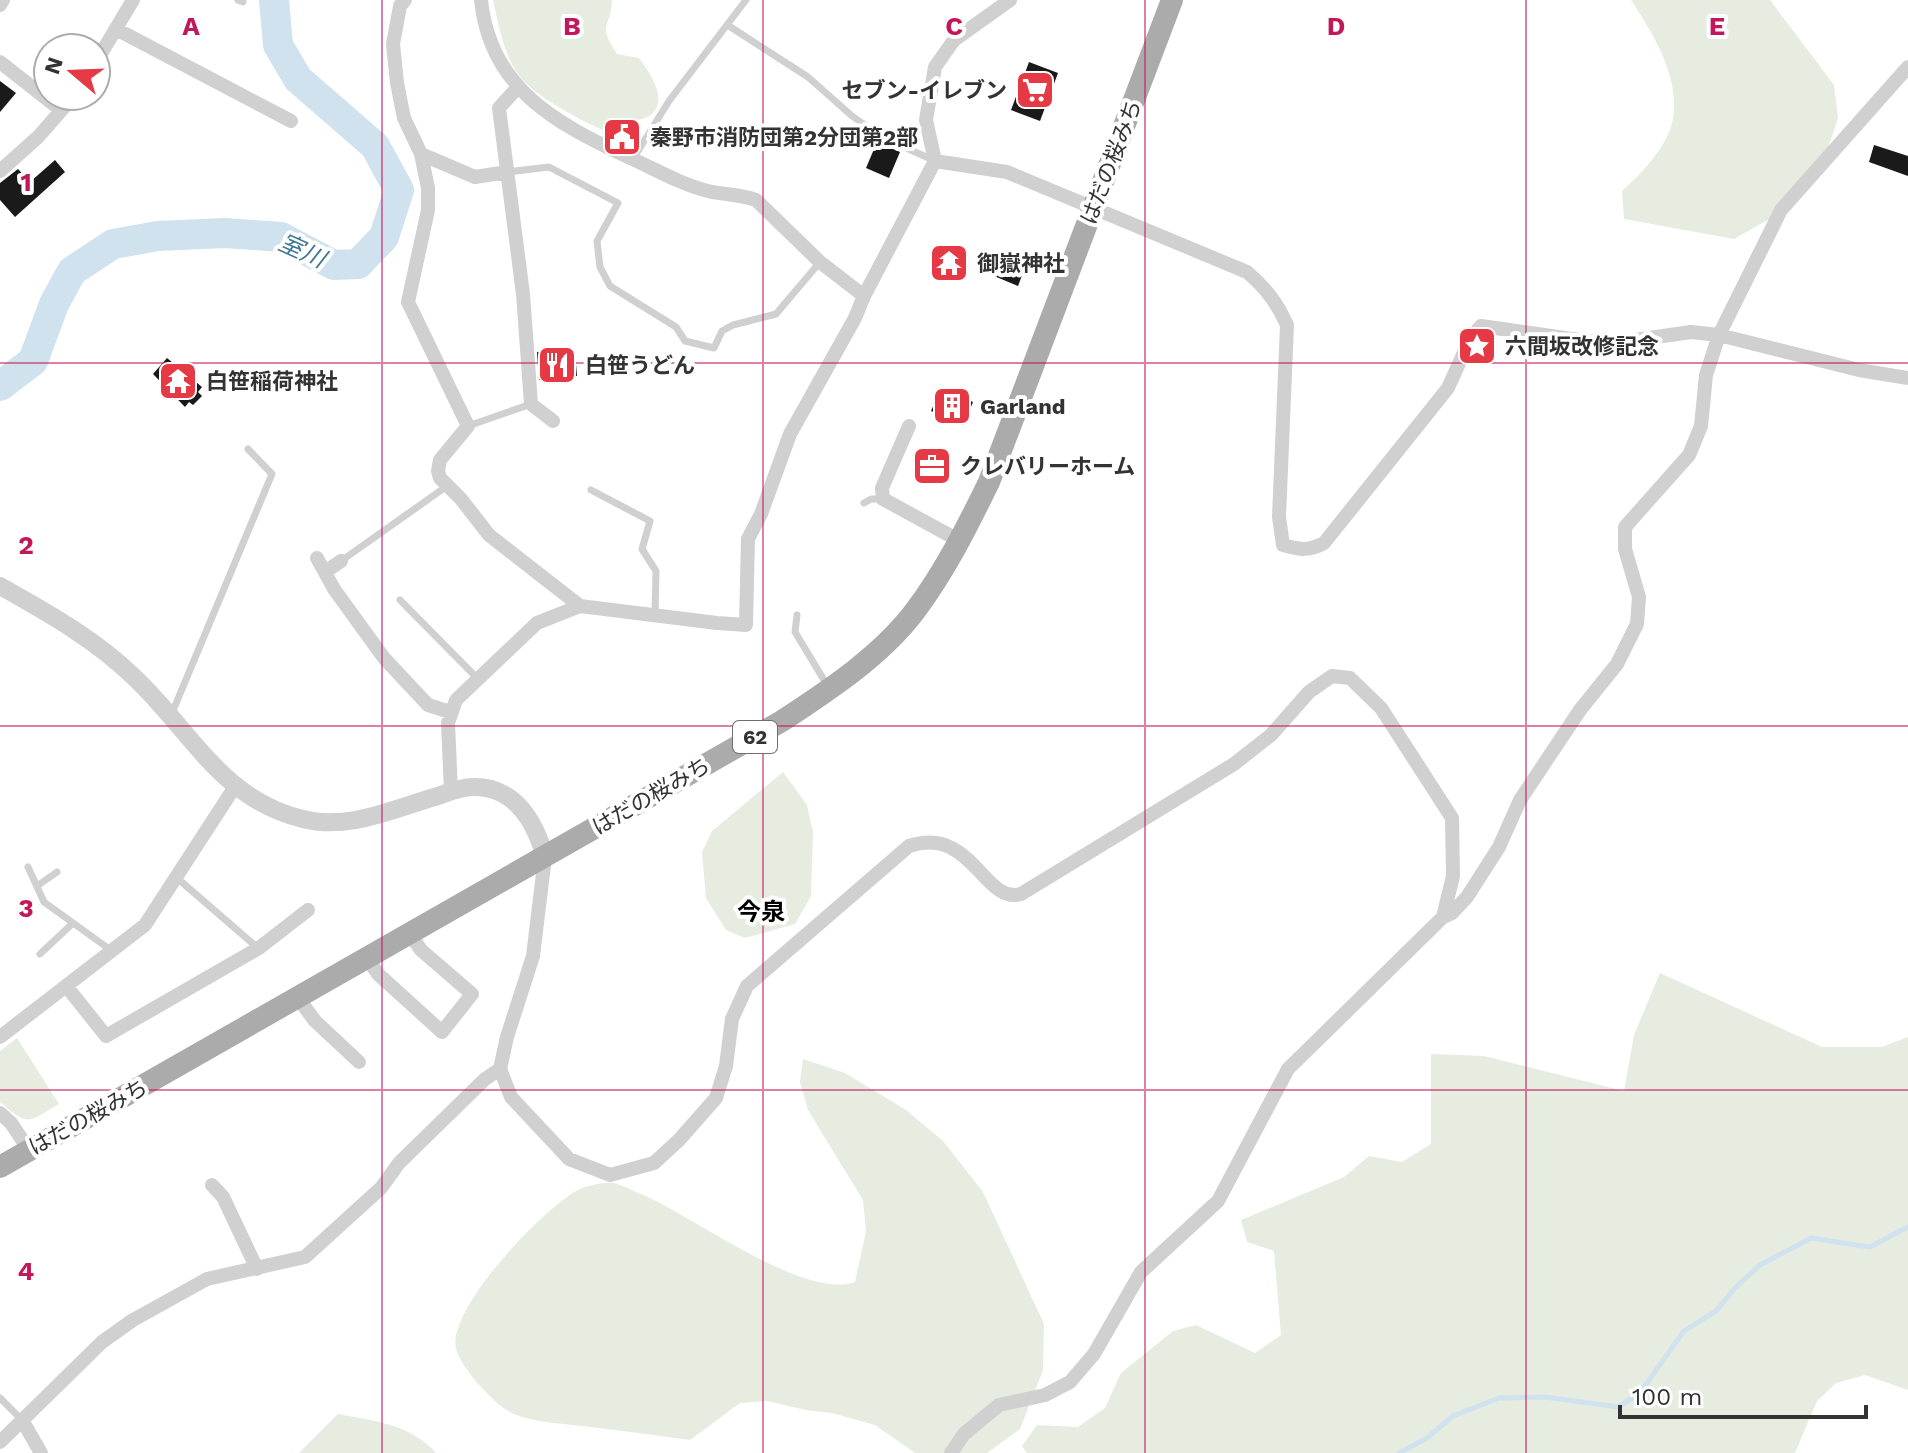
<svg xmlns="http://www.w3.org/2000/svg" width="1908" height="1453" font-family="'Work Sans','Noto Sans JP',sans-serif">
<rect width="100%" height="100%" fill="#fff"/>
<path fill="#e6ecdf" d="M493,0H612C611,30 596,22 617,54L639,58C650,73 673,105 645,118C638,121 628,119 620,121C614,122 608,127 603,130C578,119 530,94 516,71C503,51 498,22 493,0Z
M1631,0H1770L1834,85L1838,118L1828,148L1773,217L1734,239L1624,219L1622,191C1640,175 1663,151 1671,127C1684,83 1654,35 1631,0Z
M783,772L807,805L813,832L811,896L795,924L745,938L726,930L706,898L702,852L712,831Z
M1660,973L1822,1047H1882L1908,1037V1390L1865,1375L1836,1383L1817,1401L1795,1453H1027L1022,1446L1037,1425L1078,1427L1105,1408L1121,1373L1173,1331L1196,1325L1255,1353L1281,1335L1274,1251L1247,1242L1241,1220L1344,1177L1369,1156L1402,1162L1431,1144V1054L1484,1056L1624,1091L1634,1035Z
M17,1038L59,1104C26,1123 30,1127 0,1102V1051Z
M803,1059L845,1073L906,1110L943,1141L983,1192L1044,1324L1043,1370L1020,1429L987,1453H915L875,1425L832,1413L806,1410L767,1401L740,1403L690,1440C654,1435 618,1430 582,1426C558,1423 526,1423 505,1409C490,1399 460,1366 456,1349C447,1308 544,1208 578,1190C585,1186 605,1182 613,1183C620,1184 629,1189 636,1192C689,1212 803,1301 855,1282L866,1232L863,1200L808,1110L800,1082Z
M338,1414C375,1421 410,1424 436,1453H299Z"/>
<g fill="none" stroke-linecap="round" stroke-linejoin="round">
<path stroke="#cfe2ee" stroke-width="5" d="M1399,1453L1427,1438L1453,1416L1499,1398L1545,1397L1618,1407L1639,1394L1684,1331L1716,1311L1735,1288L1760,1265L1811,1238L1870,1247L1908,1227"/>
<path stroke="#cfe2ee" stroke-width="30" d="M0,386L33,361L54,304L72,271L113,244L158,236L225,233L281,237L334,265L358,264L384,237L399,190L375,146L298,79L278,45L274,0"/>
</g>
<path fill="#1a1a1a" d="M1029,62L1058,73L1040,121L1011,110Z
M0,81L16,93L0,112Z
M877,142L900,152L889,178L866,168Z
M1874,145L1908,156V176L1869,162Z
M55,160L65,172L15,217L0,200V183L18,169L30,182Z
M945,250L960,257L953,275L937,268Z
M1012,250L1029,257L1018,286L994,276L1002,256L1009,258Z
M562,350L563,353L575,352L577,376L539,380L537,352Z
M167,358L202,387L198,392L202,396L193,405L189,402L185,407L153,374Z
M941,388L973,402L963,425L931,411Z"/>
<g fill="none" stroke-linecap="round" stroke-linejoin="round">
<path stroke="#d0d0d0" stroke-width="7" d="M238,0L243,2
M729,26L808,77L852,116L882,137L933,160
M633,159L669,101L746,0
M507,172L549,167L618,203L597,241L600,267L610,286L676,327L685,341L714,348L722,331L733,325L776,314L820,262
M468,426L531,404
M591,490L650,521L642,549L656,571L655,614
M864,503L871,499H883
M341,561L447,486
M400,600L477,678
M797,615L795,632L827,685
M172,713L272,474L248,449
M28,867L44,902L112,951
M177,878L258,948
M37,886L57,872
M40,954L73,923
M0,1398L22,1420"/>
<path stroke="#d0d0d0" stroke-width="14" d="M405,0L400,6L393,44L397,83L404,118L421,154L428,188V210L408,302L468,426L440,460L438,471L440,478L461,499L489,535L580,606
M481,0C490,88 555,123 628,157C655,169 680,184 708,191C724,195 740,194 756,200L820,262L864,296
M0,5L3,0
M116,29L291,121
M0,62L61,110
M96,62L133,0
M517,88L499,108L523,294L531,404L553,421
M421,154L475,177L507,172
M935,161L1007,172L1247,272C1266,288 1277,303 1287,325L1279,517L1283,545C1300,550 1309,551 1324,543L1448,388L1470,339L1481,326L1607,344L1691,332L1719,335L1859,370L1908,378
M0,171L38,137L74,96
M909,426L882,488L883,499L960,541
M317,558L334,589L384,658L428,705L450,712
M325,572L341,561
M451,792L448,723L456,700L537,623L580,606L717,623L746,625L748,539L761,514L790,434L855,318L864,296L935,161L926,120L935,67L954,40L1010,0
M545,857L533,956L507,1037L500,1069L511,1097L569,1159L610,1175L654,1163L679,1140L716,1098L726,1066L732,1019L747,986L909,846C972,825 984,905 1021,894L1234,764L1271,735L1309,692L1332,676L1350,678L1381,708L1452,818L1453,876L1443,917
M368,959L378,974L442,1032L472,994L421,950L410,934
M67,987L106,1036L259,948L308,910
M298,998L315,1021L359,1062
M0,1037L145,925L234,788
M0,1113L11,1123L29,1150
M212,1185L223,1197L257,1269
M22,1420L41,1453
M0,1442L102,1342L133,1320L207,1279L305,1257L381,1188L399,1163L485,1079L500,1069
M951,1453L964,1434L999,1405L1045,1395L1070,1382L1094,1354L1141,1272L1218,1201L1288,1069L1443,917L1452,913L1467,897L1499,847L1520,800L1580,710L1617,664L1637,624L1639,597L1625,549V527L1689,455L1701,426L1706,375L1719,335L1781,210L1908,67"/>
<path stroke="#d0d0d0" stroke-width="18" d="M0,586C48,613 95,639 135,678C191,731 222,800 303,819C349,831 395,808 438,796C449,792 462,787 473,787C515,786 535,822 545,857"/>
<path stroke="#ababab" stroke-width="22" d="M0,1167L782,721C829,690 881,656 915,611C945,571 967,527 989,482L1172,0"/>
</g>
<path fill="none" stroke="#c2185b" stroke-width="2" stroke-opacity="0.55" d="M382,0V1453M763,0V1453M1145,0V1453M1526,0V1453M0,363H1908M0,726H1908M0,1090H1908"/>
<defs>
<symbol id="supermarket-square" viewBox="-11 -11 22 22"><rect x="-9" y="-9" width="18" height="18" rx="4" fill="#e63946" stroke="#fff"/><path d="M-6-5.5h2.5l.6 2H6L4.5 2H-2.5L-4.4-4H-6ZM-1.5 3.2a1.3 1.3 0 1 0 .1 0ZM3 3.2a1.3 1.3 0 1 0 .1 0Z" fill="#fff"/></symbol>
<symbol id="civic-square" viewBox="-11 -11 22 22"><rect x="-9" y="-9" width="18" height="18" rx="4" fill="#e63946" stroke="#fff"/><path d="M-.6-6.5H3V-4.5H.6V-3L4-1V1h2V6H-6V1h2V-1L-.6-3ZM-1.2 2.5V6h2.4V2.5Z" fill="#fff"/></symbol>
<symbol id="temple-square" viewBox="-11 -11 22 22"><rect x="-9" y="-9" width="18" height="18" rx="4" fill="#e63946" stroke="#fff"/><path d="M0-6L5-2H3V0L6.5 2.5H4V6H1.5V3h-3V6H-4V2.5H-6.5L-3 0V-2H-5Z" fill="#fff"/></symbol>
<symbol id="sight-square" viewBox="-11 -11 22 22"><rect x="-9" y="-9" width="18" height="18" rx="4" fill="#e63946" stroke="#fff"/><path d="M0-6L1.8-2.2L6-1.7L2.9 1.2L3.7 5.4L0 3.3L-3.7 5.4L-2.9 1.2L-6-1.7L-1.8-2.2Z" fill="#fff"/></symbol>
<symbol id="restaurant-square" viewBox="-11 -11 22 22"><rect x="-9" y="-9" width="18" height="18" rx="4" fill="#e63946" stroke="#fff"/><path d="M-5-6h1v4h1v-4h1v4h1v-4h1v5L-1.5 .5V6h-2V.5L-5-1ZM5-6V6H3V1.5H1.5Q1.5-4 5-6Z" fill="#fff"/></symbol>
<symbol id="building-square" viewBox="-11 -11 22 22"><rect x="-9" y="-9" width="18" height="18" rx="4" fill="#e63946" stroke="#fff"/><path d="M-4-6H4V6H1V3H-1V6H-4ZM-2.5-4.3h1.7v1.8h-1.7ZM.8-4.3h1.7v1.8H.8ZM-2.5-1h1.7V.8h-1.7ZM.8-1h1.7V.8H.8Z" fill="#fff"/></symbol>
<symbol id="office-square" viewBox="-11 -11 22 22"><rect x="-9" y="-9" width="18" height="18" rx="4" fill="#e63946" stroke="#fff"/><path d="M-6-3h4V-5.5h4V-3h4V5H-6ZM-1-4.5V-3h2v-1.5ZM-6 0V1H6V0Z" fill="#fff"/></symbol>
</defs>
<g fill-rule="evenodd">
<use href="#supermarket-square" x="1013" y="68" width="44" height="44"/>
<use href="#civic-square" x="600" y="115" width="44" height="44"/>
<use href="#temple-square" x="927" y="241" width="44" height="44"/>
<use href="#sight-square" x="1455" y="324" width="44" height="44"/>
<use href="#restaurant-square" x="535" y="343" width="44" height="44"/>
<use href="#temple-square" x="156" y="359" width="44" height="44"/>
<use href="#building-square" x="930" y="384" width="44" height="44"/>
<use href="#office-square" x="910" y="444" width="44" height="44"/>
</g>
<g text-anchor="middle" dominant-baseline="central" stroke-width="8" stroke-linejoin="round" paint-order="stroke">
<rect fill="#fff" stroke="#707070" stroke-width="2" x="733" y="721" width="44" height="32" rx="6"/>
<g font-size="20" font-weight="bold" fill="#333">
<text x="755" y="737">62</text>
</g>
<g font-size="22" font-weight="bold" fill="#333" stroke="#fff" text-anchor="start">
<text x="1007" y="90" text-anchor="end">セブン-イレブン</text>
<text x="650" y="137">秦野市消防団第2分団第2部</text>
<text x="977" y="263">御嶽神社</text>
<text x="1505" y="346">六間坂改修記念</text>
<text x="585" y="365">白笹うどん</text>
<text x="206" y="381">白笹稲荷神社</text>
<text x="980" y="406">Garland</text>
<text x="960" y="466">クレバリーホーム</text>
</g>
<g font-size="22" fill="#333" stroke="#fff">
<text transform="translate(1111 162) rotate(-69)">はだの桜みち</text>
<text transform="translate(651 796) rotate(-30)">はだの桜みち</text>
<text transform="translate(88 1117) rotate(-29)">はだの桜みち</text>
</g>
<g font-size="24" font-style="italic" fill="#3f7597" stroke="#fff">
<text transform="translate(302 251) rotate(24)">室川</text>
</g>
<g font-size="24" font-weight="bold" fill="#000" stroke="#fff">
<text x="761" y="912">今泉</text>
</g>
</g>
<g font-size="26" text-anchor="middle" font-weight="bold" fill="#c2185b" stroke="#fff" stroke-width="8" stroke-linejoin="round" paint-order="stroke">
<text x="191" y="35">A</text>
<text x="572" y="35">B</text>
<text x="954" y="35">C</text>
<text x="1336" y="35">D</text>
<text x="1717" y="35">E</text>
<text x="26" y="191">1</text>
<text x="26" y="554">2</text>
<text x="26" y="917">3</text>
<text x="26" y="1280">4</text>
</g>
<g transform="translate(72 72) rotate(289)"><circle r="38" fill="#ffffff" stroke="#adadad" stroke-width="2"/>
<path d="M0-6L14 30L0 20L-14 30Z" fill="#e63946"/>
<text y="-12" font-size="22" font-weight="bold" text-anchor="middle" fill="#333333">N</text>
</g>
<path d="M1620 1405v12h246v-12" fill="none" stroke="#333333" stroke-width="4"/>
<text x="1632" y="1405" font-size="24" fill="#333333" stroke="#ffffff" stroke-width="6" paint-order="stroke">100 m</text>
</svg>
